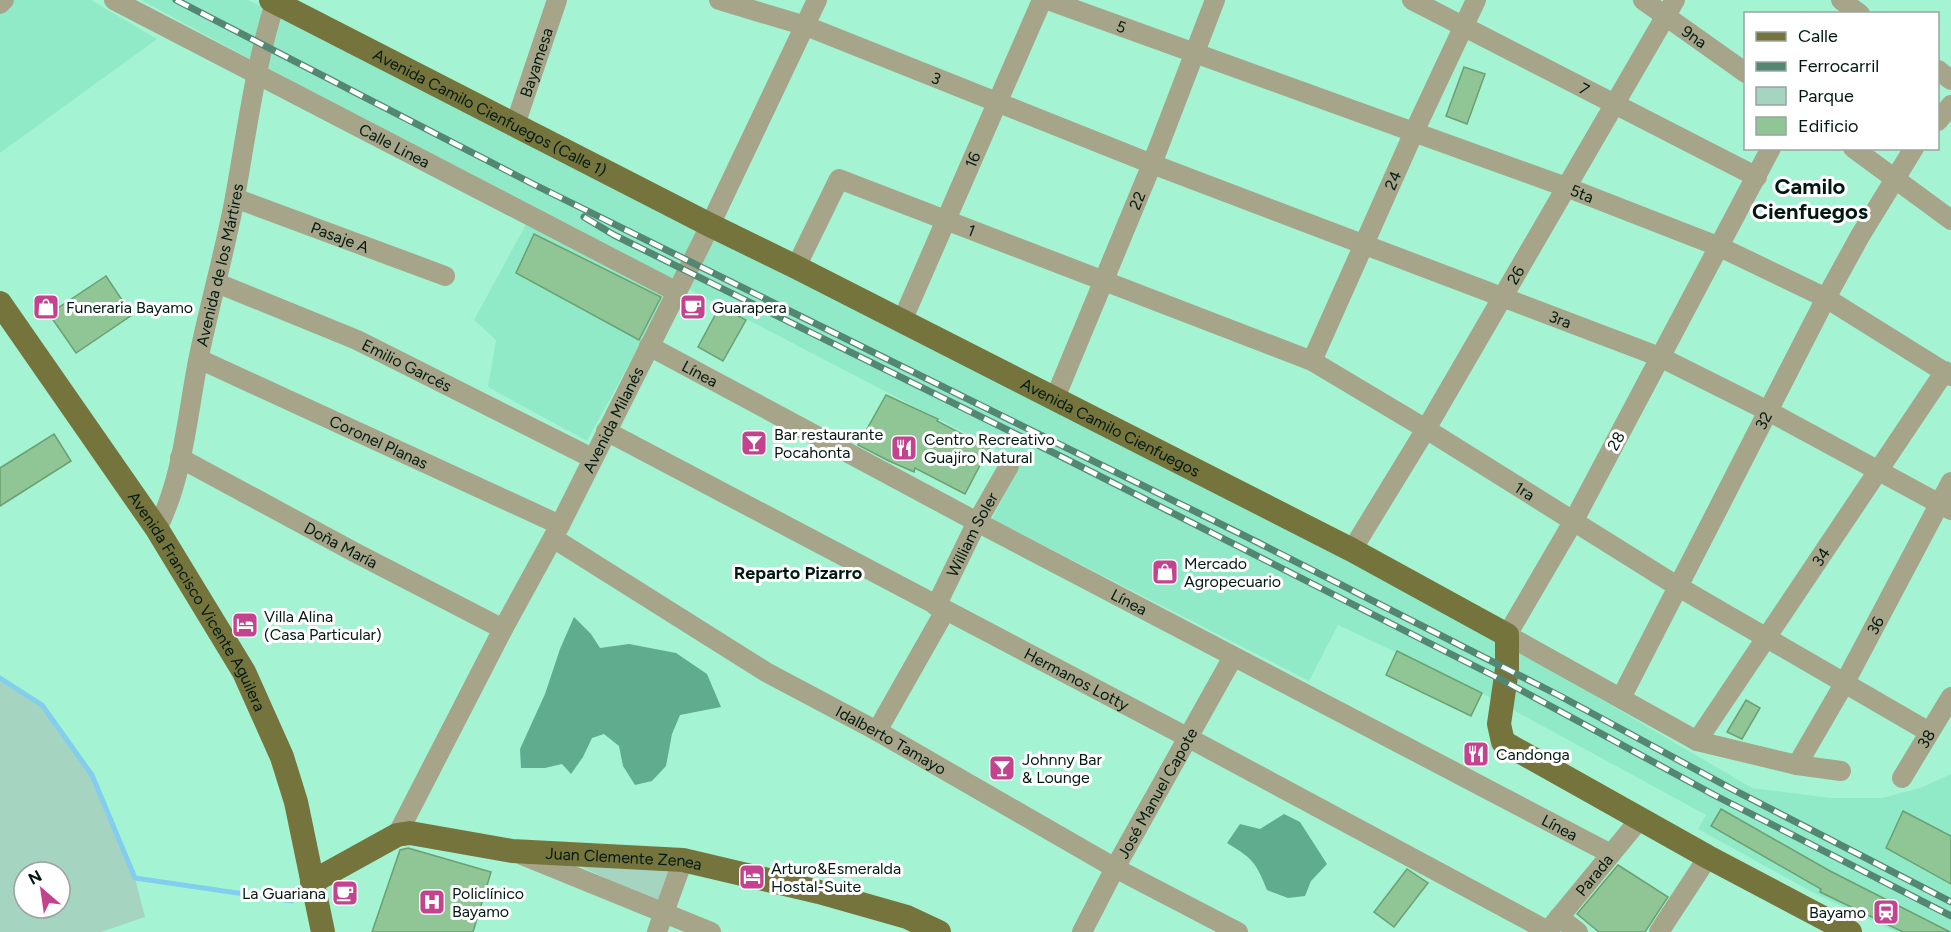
<svg xmlns="http://www.w3.org/2000/svg" width="1951" height="932" font-family="Figtree,sans-serif">
<rect width="100%" height="100%" fill="#a4f4d4"/>
<path fill="#91eac7" d="M7,0H91L157,39L0,153V7Z
M141,0H248L285,18L1433,601L1752,788L1831,798H1882L1920,788L1951,774V932H1896L1814,893L1698,829L1706,815L1482,693L1338,625L1309,681L992,519L1021,462L339,107Z
M531,215L667,295L587,441L488,387L496,340L474,320Z"/>
<path fill="#a5d4c0" fill-rule="evenodd" d="M0,678L42,705L92,775L135,878L145,917L101,932H0ZM24,872H60V908H24Z
M578,865L678,867L664,906Z"/>
<path fill="#60ac8f" d="M574,617L591,634L600,648L629,644L676,653L707,674L721,707L680,715L672,734L666,766L652,781L635,785L623,766L619,746L604,734L592,738L583,757L571,774L562,764L545,768H521L520,749L545,694L560,649Z
M1284,814L1300,822L1327,864L1311,881L1305,896L1288,898L1267,890C1256,862 1252,858 1227,843L1240,824L1260,829Z"/>
<g fill="none" stroke-linecap="round" stroke-linejoin="round">
<path stroke="#83ceee" stroke-width="5" d="M0,678L42,705L92,775L135,878L292,901"/>
</g>
<path fill="#90c695" stroke="#6ba071" stroke-width="1.5" d="M1464,67L1485,74L1467,124L1446,116Z
M534,234L661,297L639,340L516,273Z
M106,276L132,315L76,353L49,314Z
M720,306L746,320L723,361L698,347Z
M886,395L938,419L937,421L989,448L965,494L915,468L914,472L889,461L858,445Z
M54,434L71,461L0,506V468Z
M1397,651L1482,693L1471,716L1386,675Z
M1746,700L1760,708L1742,739L1727,732Z
M1721,809L1830,871L1950,932H1903L1820,892L1821,889L1711,826Z
M1903,811L1951,836V884L1886,848Z
M408,848L491,872L473,932H372L400,850Z
M1618,865L1668,897L1645,932H1599L1577,914Z
M1407,869L1428,883L1394,927L1374,912Z"/>
<g fill="none" stroke-linecap="round" stroke-linejoin="round">
<g stroke="#a6a589" stroke-width="20">
<path id="s1" d="M114,0L677,292"/>
<path id="s2" d="M719,0L806,26L1152,164L1660,357L1768,411L1951,510"/>
<path id="s3" d="M1048,0L1566,187L1720,247L1826,298L1951,376"/>
<path id="s4" d="M1412,0L1757,177"/>
<path id="s5" d="M1643,0L1746,73"/>
<path d="M1841,0L1860,14"/>
<path d="M0,4L4,0"/>
<path d="M1938,70L1951,80"/>
<path d="M1938,121L1951,105"/>
<path id="s6" d="M515,125L557,0"/>
<path d="M1771,148L1573,522L1507,635L1697,741L1797,765L1841,771"/>
<path d="M1853,148L1951,220"/>
<path id="s7" d="M235,198L445,276"/>
<path id="s8" d="M796,267L839,179L1312,361L1426,429L1677,586L1929,732"/>
<path id="s9" d="M217,283L357,340L592,458"/>
<path id="s10" d="M902,321L1042,0"/>
<path id="s11" d="M649,346L977,522L1611,854"/>
<path id="s12" d="M199,359L560,525"/>
<path id="s13" d="M1312,361L1414,132L1476,0"/>
<path id="s14" d="M1055,398L1152,164L1215,0"/>
<path id="s15" d="M606,431L1187,737L1548,931"/>
<path id="s16" d="M180,458L354,552L503,629"/>
<path id="s17" d="M157,529C183,478 187,417 198,361C209,306 225,252 235,197C247,131 255,64 276,0"/>
<path id="s18" d="M553,538L766,672L877,731L1115,868L1238,932"/>
<path id="s19" d="M1352,550L1426,429L1675,0"/>
<path id="s20" d="M936,606L977,522L1009,466"/>
<path id="s21" d="M1621,698L1826,298L1860,236L1914,148"/>
<path d="M877,731L945,611"/>
<path id="s22" d="M1697,741L1945,371"/>
<path id="s23" d="M1797,765L1844,684L1951,482"/>
<path id="s24" d="M1902,778L1951,697"/>
<path id="s25" d="M397,835L503,629L560,525L702,242L817,0"/>
<path d="M522,855L711,932"/>
<path d="M1559,917L1578,932"/>
<path d="M657,932L683,860"/>
<path id="s26" d="M1082,932L1115,868L1233,657"/>
<path id="s27" d="M1547,932L1640,819"/>
<path d="M1659,932L1708,857"/>
</g>
<g stroke="#75743d" stroke-width="24">
<path id="s28" d="M271,0L710,225L796,267L1352,550L1507,635V669L1499,724L1503,742L1708,857L1850,932"/>
<path id="s29" d="M0,303L157,529L244,672L282,757L296,802L323,932"/>
<path id="s30" d="M312,882L397,835L410,833L512,851L683,860L819,892L907,917L939,932"/>
</g>
<defs>
<path id="rail" d="M176,0L531,183L1257,542L1560,696L1730,788L1951,902
M584,217L614,235L1064,458L1506,682L1716,796L1951,916"/>
</defs>
<use href="#rail" stroke="#538772" stroke-width="7"/>
<use href="#rail" stroke="#fff" stroke-width="4.5" stroke-dasharray="14" stroke-linecap="butt"/>
</g>
<defs>
<symbol id="shop-square" viewBox="-11 -11 22 22"><rect x="-9" y="-9" width="18" height="18" rx="4" fill="#c3438f" stroke="#fff"/><path d="M-5-2.5h2.3a2.7 3.5 0 0 1 5.4 0H5L5.5 6h-11ZM-1.5-2.5h3a1.5 2.3 0 0 0-3 0Z" fill="#fff"/></symbol>
<symbol id="cafe-square" viewBox="-11 -11 22 22"><rect x="-9" y="-9" width="18" height="18" rx="4" fill="#c3438f" stroke="#fff"/><path d="M-5.5-4.5H6V0H3Q3 3.5 0 3.5H-2.5Q-5.5 3.5-5.5 0ZM3-3.2v2h1.7v-2ZM-6 4.5H4V6H-6Z" fill="#fff"/></symbol>
<symbol id="bar-square" viewBox="-11 -11 22 22"><rect x="-9" y="-9" width="18" height="18" rx="4" fill="#c3438f" stroke="#fff"/><path d="M-6-5H6L.8 .8V4.5H3.5V6h-7V4.5H-.8V.8Z" fill="#fff"/></symbol>
<symbol id="restaurant-square" viewBox="-11 -11 22 22"><rect x="-9" y="-9" width="18" height="18" rx="4" fill="#c3438f" stroke="#fff"/><path d="M-5-6h1v4h1v-4h1v4h1v-4h1v5L-1.5 .5V6h-2V.5L-5-1ZM5-6V6H3V1.5H1.5Q1.5-4 5-6Z" fill="#fff"/></symbol>
<symbol id="hotel-square" viewBox="-11 -11 22 22"><rect x="-9" y="-9" width="18" height="18" rx="4" fill="#c3438f" stroke="#fff"/><path d="M-6-4.5h1.5V1H6V5H4.5V3h-9V5H-6ZM-4 0a1.8 1.8 0 1 1 3.6 0ZM.5 0V-2.5h3Q6-2.5 6 0Z" fill="#fff"/></symbol>
<symbol id="hospital-square" viewBox="-11 -11 22 22"><rect x="-9" y="-9" width="18" height="18" rx="4" fill="#c3438f" stroke="#fff"/><path d="M-5-5h3v3.5h4V-5h3V5h-3V1.5h-4V5h-3Z" fill="#fff"/></symbol>
<symbol id="station-square" viewBox="-11 -11 22 22"><rect x="-9" y="-9" width="18" height="18" rx="4" fill="#c3438f" stroke="#fff"/><path d="M-3-6H3Q5-6 5-4V2Q5 4 3 4L4.5 6H3L1.5 4h-3L-3 6H-4.5L-3 4Q-5 4-5 2V-4Q-5-6-3-6ZM-3.5-4v3h7v-3ZM-3.5 1v1.5H-2V1ZM2 1v1.5H3.5V1Z" fill="#fff"/></symbol>
</defs>
<g fill-rule="evenodd">
<use href="#shop-square" x="31" y="292" width="30" height="30"/>
<use href="#cafe-square" x="678" y="292" width="30" height="30"/>
<use href="#bar-square" x="739" y="428" width="30" height="30"/>
<use href="#restaurant-square" x="889" y="433" width="30" height="30"/>
<use href="#shop-square" x="1150" y="557" width="30" height="30"/>
<use href="#hotel-square" x="230" y="610" width="30" height="30"/>
<use href="#restaurant-square" x="1461" y="739" width="30" height="30"/>
<use href="#bar-square" x="987" y="753" width="30" height="30"/>
<use href="#hotel-square" x="737" y="862" width="30" height="30"/>
<use href="#cafe-square" x="330" y="878" width="30" height="30"/>
<use href="#hospital-square" x="417" y="887" width="30" height="30"/>
<use href="#station-square" x="1871" y="897" width="30" height="30"/>
</g>
<g text-anchor="middle" dominant-baseline="central" stroke-width="6" stroke-linejoin="round" paint-order="stroke">
<g font-size="16" fill="#011910" stroke="#fff">
<text stroke="none"><textPath href="#s3" startOffset="78">5</textPath></text>
<text stroke="none"><textPath href="#s5" startOffset="63">9na</textPath></text>
<text stroke="none"><textPath href="#s6" startOffset="66">Bayamesa</textPath></text>
<text stroke="none"><textPath href="#s2" startOffset="231">3</textPath></text>
<text stroke="none"><textPath href="#s4" startOffset="194">7</textPath></text>
<text stroke="none"><textPath href="#s28" startOffset="246">Avenida Camilo Cienfuegos (Calle 1)</textPath></text>
<text stroke="none"><textPath href="#s1" startOffset="316">Calle Linea</textPath></text>
<text stroke="none"><textPath href="#s10" startOffset="176">16</textPath></text>
<text stroke="none"><textPath href="#s13" startOffset="198">24</textPath></text>
<text stroke="none"><textPath href="#s3" startOffset="568">5ta</textPath></text>
<text stroke="none"><textPath href="#s14" startOffset="214">22</textPath></text>
<text stroke="none"><textPath href="#s8" startOffset="240">1</textPath></text>
<text stroke="none"><textPath href="#s7" startOffset="112">Pasaje A</textPath></text>
<text stroke="none"><textPath href="#s17" startOffset="272">Avenida de los Mártires</textPath></text>
<text stroke="none"><textPath href="#s19" startOffset="320">26</textPath></text>
<text stroke="none"><textPath href="#s2" startOffset="900">3ra</textPath></text>
<text stroke="none"><textPath href="#s9" startOffset="207">Emilio Garcés</textPath></text>
<text stroke="none"><textPath href="#s11" startOffset="58">Línea</textPath></text>
<text stroke="none"><textPath href="#s25" startOffset="468">Avenida Milanés</textPath></text>
<text stroke="none"><textPath href="#s21" startOffset="312">32</textPath></text>
<text stroke="none"><textPath href="#s28" startOffset="942">Avenida Camilo Cienfuegos</textPath></text>
<text transform="translate(1616 441) rotate(-62)">28</text>
<text stroke="none"><textPath href="#s12" startOffset="198">Coronel Planas</textPath></text>
<text stroke="none"><textPath href="#s8" startOffset="854">1ra</textPath></text>
<text stroke="none"><textPath href="#s20" startOffset="80">William Soler</textPath></text>
<text stroke="none"><textPath href="#s16" startOffset="183">Doña María</textPath></text>
<text stroke="none"><textPath href="#s22" startOffset="222">34</textPath></text>
<text stroke="none"><textPath href="#s29" startOffset="358">Avenida Francisco Vicente Aguilera</textPath></text>
<text stroke="none"><textPath href="#s11" startOffset="544">Línea</textPath></text>
<text stroke="none"><textPath href="#s23" startOffset="160">36</textPath></text>
<text stroke="none"><textPath href="#s15" startOffset="532">Hermanos Lotty</textPath></text>
<text stroke="none"><textPath href="#s24" startOffset="46">38</textPath></text>
<text stroke="none"><textPath href="#s18" startOffset="394">Idalberto Tamayo</textPath></text>
<text stroke="none"><textPath href="#s26" startOffset="158">José Manuel Capote</textPath></text>
<text stroke="none"><textPath href="#s11" startOffset="1030">Línea</textPath></text>
<text stroke="none"><textPath href="#s30" startOffset="326">Juan Clemente Zenea</textPath></text>
<text stroke="none"><textPath href="#s27" startOffset="74">Parada</textPath></text>
</g>
<g font-size="16" fill="#011910" stroke="#fff" text-anchor="start">
<text x="66" y="307">Funeraria Bayamo</text>
<text x="712" y="307">Guarapera</text>
<text x="774" y="434">Bar restaurante<tspan x="774" dy="18">Pocahonta</tspan></text>
<text x="924" y="439">Centro Recreativo<tspan x="924" dy="18">Guajiro Natural</tspan></text>
<text x="1184" y="563">Mercado<tspan x="1184" dy="18">Agropecuario</tspan></text>
<text x="264" y="616">Villa Alina<tspan x="264" dy="18">(Casa Particular)</tspan></text>
<text x="1496" y="754">Candonga</text>
<text x="1022" y="759">Johnny Bar<tspan x="1022" dy="18">&amp; Lounge</tspan></text>
<text x="771" y="868">Arturo&amp;Esmeralda<tspan x="771" dy="18">Hostal-Suite</tspan></text>
<text x="326" y="893" text-anchor="end">La Guariana</text>
<text x="452" y="893">Policlínico<tspan x="452" dy="18">Bayamo</tspan></text>
<text x="1866" y="912" text-anchor="end">Bayamo</text>
</g>
<g font-size="18" font-weight="bold" fill="#011910" stroke="#fff">
<text x="798" y="573">Reparto Pizarro</text>
</g>
<g font-size="22" font-weight="bold" fill="#011910" stroke="#fff">
<text x="1810" y="186">Camilo<tspan x="1810" dy="25">Cienfuegos</tspan></text>
</g>
</g>
<rect x="1744" y="12" width="195" height="138" fill="#ffffff" stroke="#99a39f" stroke-width="1.5"/>
<rect x="1756" y="32" width="30" height="9" fill="#75743d" stroke="#99a39f" stroke-width="1.5"/>
<text x="1798" y="42" font-size="18" fill="#011910">Calle</text>
<rect x="1756" y="62" width="30" height="9" fill="#538772" stroke="#99a39f" stroke-width="1.5"/>
<text x="1798" y="72" font-size="18" fill="#011910">Ferrocarril</text>
<rect x="1756" y="87" width="30" height="18" fill="#a5d4c0" stroke="#99a39f" stroke-width="1.5"/>
<text x="1798" y="102" font-size="18" fill="#011910">Parque</text>
<rect x="1756" y="117" width="30" height="18" fill="#90c695" stroke="#99a39f" stroke-width="1.5"/>
<text x="1798" y="132" font-size="18" fill="#011910">Edificio</text>
<g transform="translate(42 890) rotate(331)"><circle r="28" fill="#ffffff" stroke="#99a39f" stroke-width="1.5"/>
<path d="M0-4.5L10 22L0 15L-10 22Z" fill="#c3438f"/>
<text y="-9" font-size="16" font-weight="bold" text-anchor="middle" fill="#011910">N</text>
</g>
</svg>
